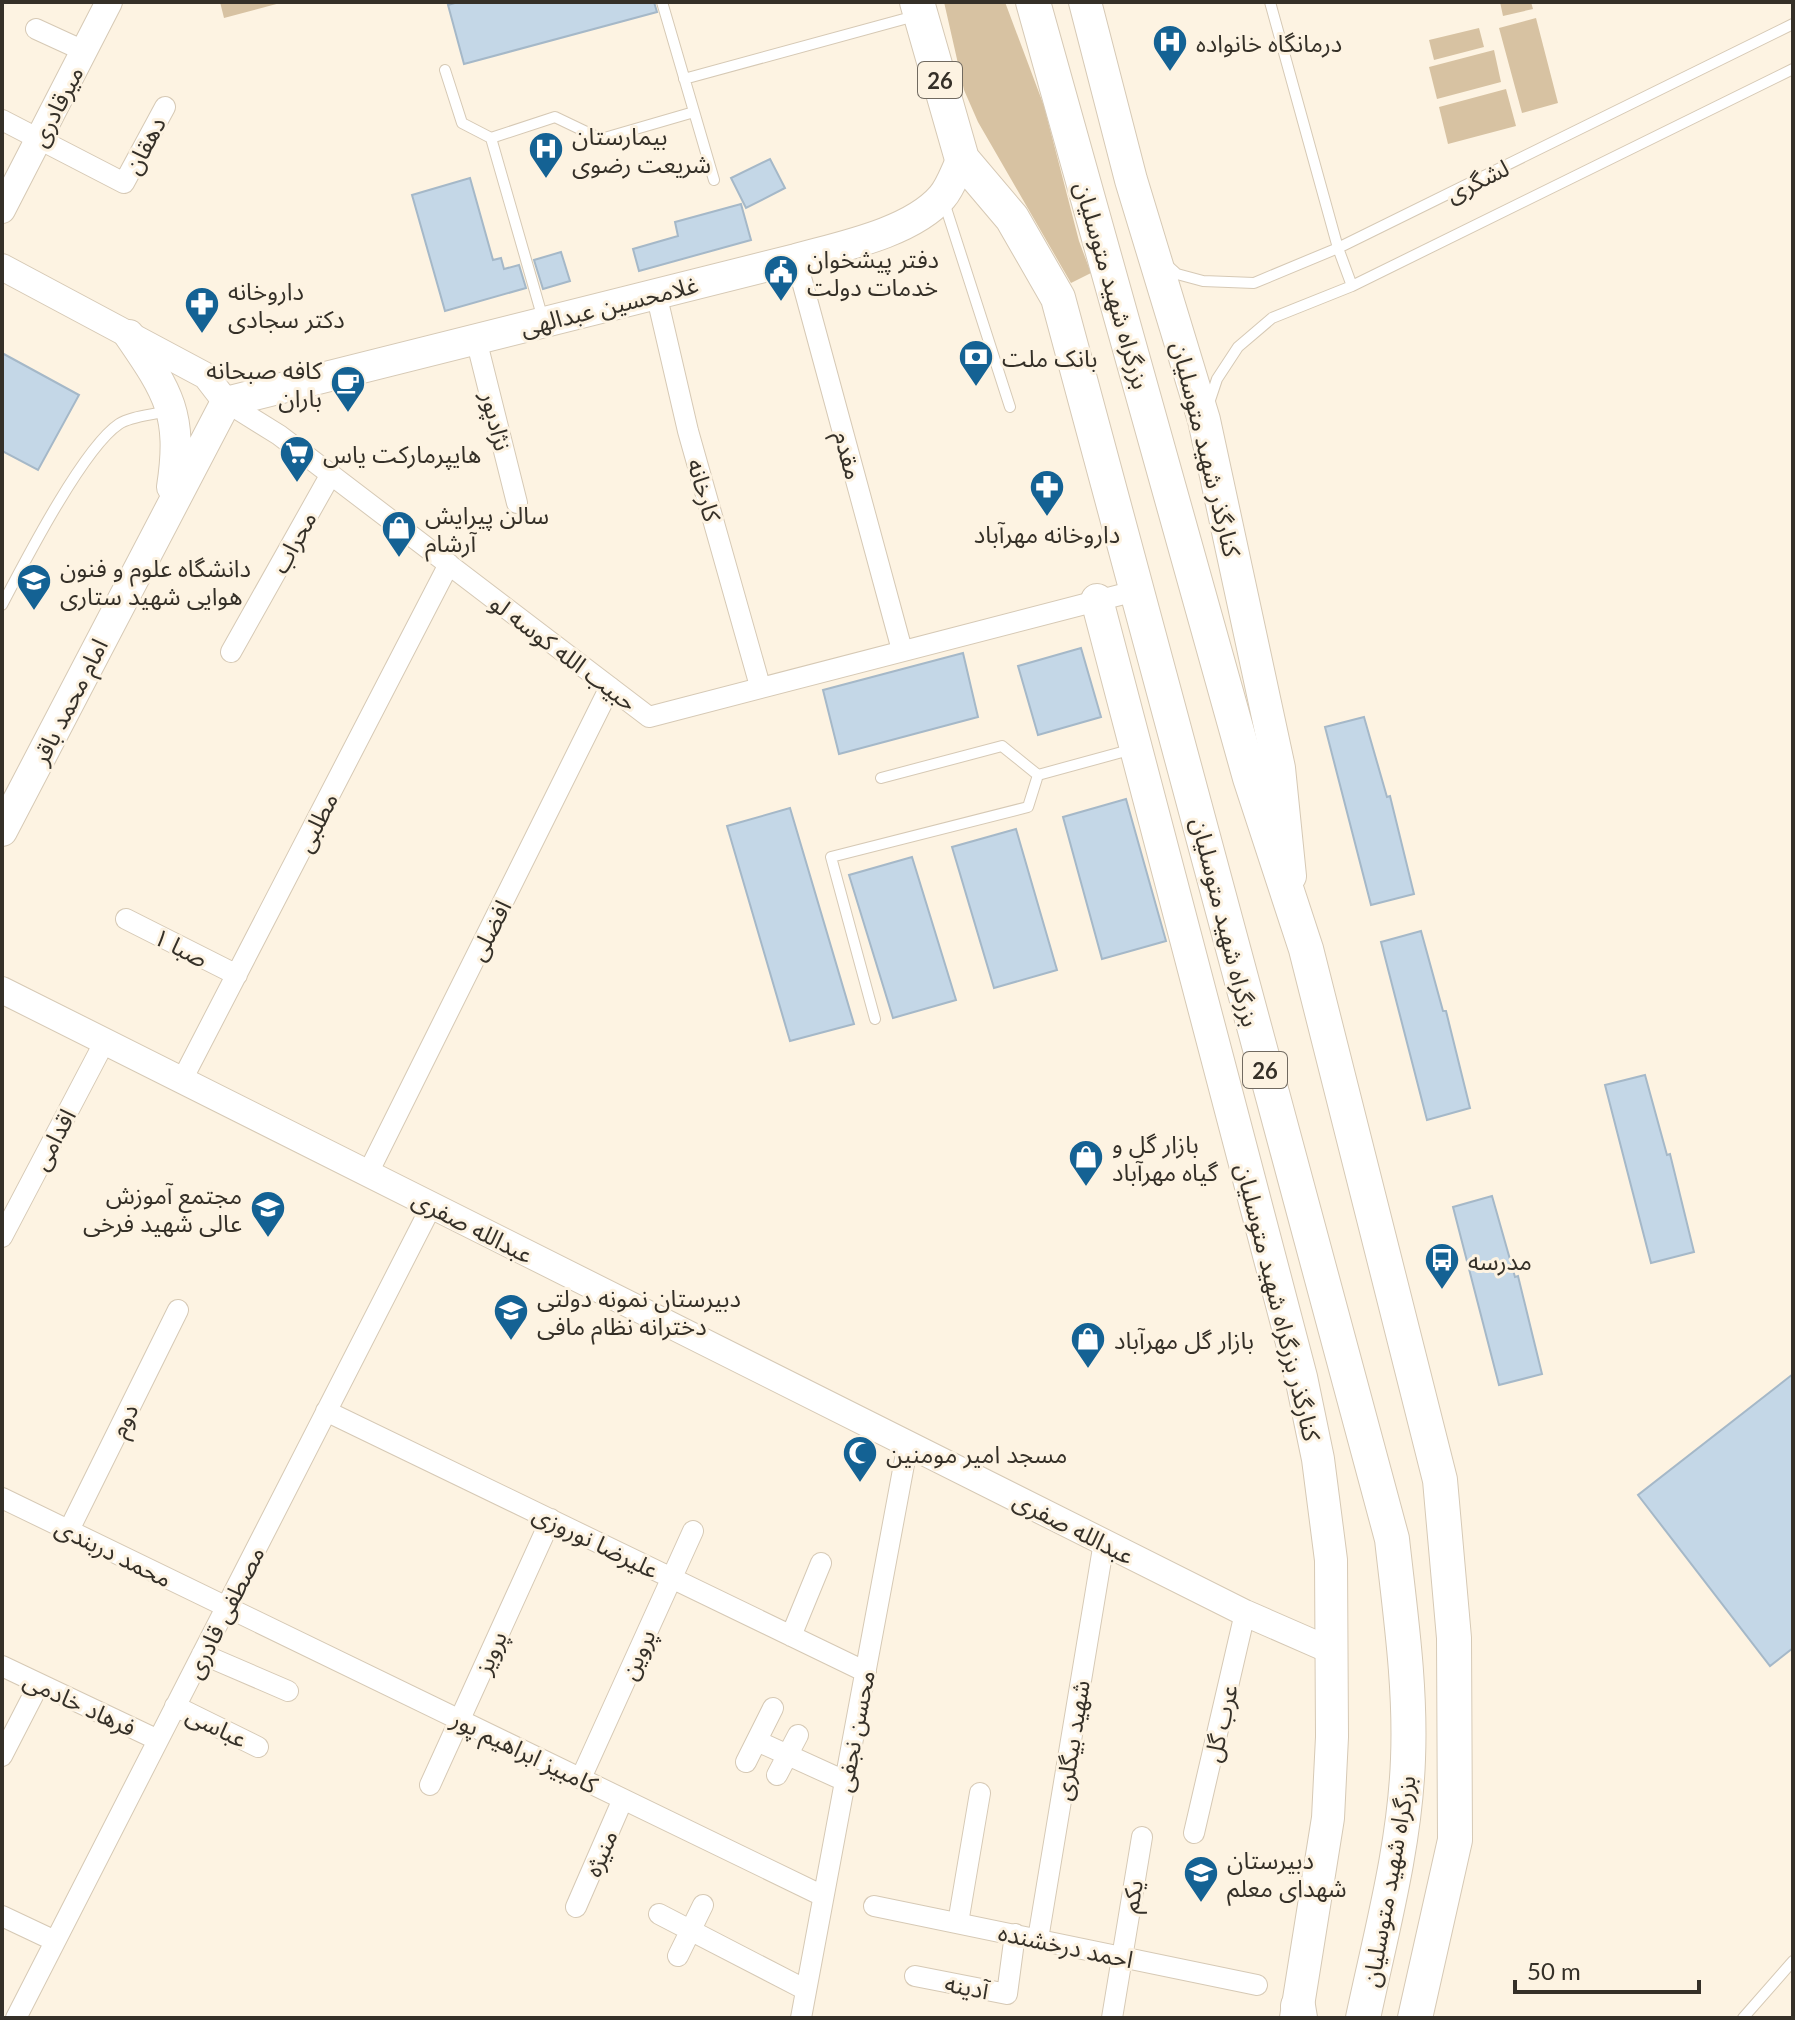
<svg xmlns="http://www.w3.org/2000/svg" width="1795" height="2020" font-family="Lato,'Noto Sans Arabic',sans-serif">
<rect width="100%" height="100%" fill="#fdf3e2"/>
<path fill="#d7c2a2" d="M220,2H284L224,18Z
M944,2H1005L1044,106L1079,241L1091,273L1071,283L978,122L964,90Z
M1500,2H1531L1533,9L1503,16Z
M1536,18L1558,103L1522,113L1499,28Z
M1479,28L1484,47L1434,60L1429,40Z
M1494,50L1501,82L1437,99L1429,67Z
M1506,89L1516,126L1448,144L1439,107Z"/>
<path fill="#c4d7e7" stroke="#a5b8c8" stroke-width="2" d="M458,2H654L657,12L464,64L448,5Z
M770,159L785,188L746,208L731,178Z
M470,178L493,260L501,258L504,269L519,265L526,288L445,311L412,195Z
M741,204L751,240L639,271L633,249L678,236L675,222Z
M561,252L570,281L543,289L534,260Z
M2,353L79,395L38,470L2,451Z
M1081,648L1101,717L1038,735L1018,666Z
M963,653L978,717L839,754L823,690Z
M1364,717L1387,797L1390,796L1414,894L1371,905L1325,727Z
M1126,799L1166,941L1102,959L1063,817Z
M790,808L854,1024L790,1041L727,826Z
M1016,829L1057,970L994,988L952,847Z
M912,857L956,1000L893,1018L849,875Z
M1421,931L1443,1011H1446L1470,1108L1427,1120L1381,942Z
M1645,1075L1667,1155L1670,1154L1694,1252L1651,1263L1605,1085Z
M1492,1196L1515,1277L1518,1276L1542,1374L1499,1385L1453,1207Z
M1793,1374V1648L1770,1666L1638,1495Z"/>
<g fill="none" stroke-linecap="round" stroke-linejoin="round">
<defs>
<path id="service" d="M662,2L714,180
M1270,2L1338,248L1352,286
M445,70L462,123L491,138L543,319
M684,79L915,16
M491,138L555,117L601,139L694,112
M944,202L1010,407
M1167,265L1177,274L1203,281L1254,283L1338,248L1793,24
M1209,403L1217,379L1238,347L1272,318L1352,286L1793,69
M2,605C24,563 83,448 119,424C131,416 153,415 167,411
M881,778L1002,746L1038,775L1133,749
M875,1019L831,857L1028,807L1038,775
M1743,2018L1793,1961"/>
<path id="minor" d="M36,29L84,51
M2,120L124,183L165,107
M796,259L902,650
M656,293L688,431L760,686
M476,339L517,503
M226,402L279,435L649,717L1139,590
M231,652L331,474
M126,919L237,975
M182,1080L449,564
M368,1173L610,687
M2,1237L105,1041
M326,1411L866,1672
M2,1498L823,1896
M69,1530L178,1310
M791,1636L821,1563
M202,1654L288,1691
M2,1666L158,1740
M175,1706L258,1747
M757,1741L845,1781
M2,1756L39,1684
M746,1762L773,1708
M777,1775L798,1735
M581,1778L693,1531
M430,1785L551,1519
M1194,1833L1245,1613
M874,1906L1257,1985
M576,1907L623,1799
M659,1914L806,1990
M2,1916L55,1941
M958,1923L980,1793
M1038,1939L1104,1542
M678,1956L703,1905
M915,1976L1007,1994L1015,1934
M16,2018L432,1205
M801,2018L908,1443
M1112,2018L1142,1837"/>
<path id="tertiary" d="M2,210L109,2
M2,267L206,376L226,402
M2,990L1245,1613L1332,1651"/>
<path id="secondary" d="M129,335C169,393 183,415 172,487
M2,831L226,402L796,259C839,247 911,233 942,197C951,187 956,170 962,159"/>
<path id="primary" d="M1085,2L1131,180L1204,420L1279,768L1290,876
M1097,600L1301,1377L1318,1459L1331,1560L1332,1737L1328,1818L1296,2018"/>
<path id="trunk" d="M917,2L962,159L1012,218L1058,298L1392,1539C1400,1612 1411,1685 1408,1759C1405,1846 1381,1933 1363,2018
M1033,2L1250,778L1306,949L1440,1480L1454,1638L1455,1840L1415,2018
M1298,2006L1300,2018"/>
</defs>
<use href="#service" stroke="#d6c9b5" stroke-width="12"/>
<use href="#minor" stroke="#d6c9b5" stroke-width="22"/>
<use href="#tertiary" stroke="#d6c9b5" stroke-width="28"/>
<use href="#secondary" stroke="#d6c9b5" stroke-width="32"/>
<use href="#primary" stroke="#d6c9b5" stroke-width="34"/>
<use href="#trunk" stroke="#d6c9b5" stroke-width="36"/>
<use href="#service" stroke="#fff" stroke-width="10"/>
<use href="#minor" stroke="#fff" stroke-width="20"/>
<use href="#tertiary" stroke="#fff" stroke-width="26"/>
<use href="#secondary" stroke="#fff" stroke-width="30"/>
<use href="#primary" stroke="#fff" stroke-width="32"/>
<use href="#trunk" stroke="#fff" stroke-width="34"/>
</g>
<defs>
<symbol id="hospital-pin" viewBox="-11 -11 22 30"><path d="M0 17L-7.5 6A9.5 9.5 0 1 1 7.5 6Z" fill="#146294" stroke="#fdf3e2"/><path d="M-5-5h3v3.5h4V-5h3V5h-3V1.5h-4V5h-3Z" fill="#fff"/></symbol>
<symbol id="civic-pin" viewBox="-11 -11 22 30"><path d="M0 17L-7.5 6A9.5 9.5 0 1 1 7.5 6Z" fill="#146294" stroke="#fdf3e2"/><path d="M-.6-6.5H3V-4.5H.6V-3L4-1V1h2V6H-6V1h2V-1L-.6-3ZM-1.2 2.5V6h2.4V2.5Z" fill="#fff"/></symbol>
<symbol id="pharmacy-pin" viewBox="-11 -11 22 30"><path d="M0 17L-7.5 6A9.5 9.5 0 1 1 7.5 6Z" fill="#146294" stroke="#fdf3e2"/><path d="M-2-6h4v4h4v4h-4v4h-4v-4h-4v-4h4Z" fill="#fff"/></symbol>
<symbol id="bank-pin" viewBox="-11 -11 22 30"><path d="M0 17L-7.5 6A9.5 9.5 0 1 1 7.5 6Z" fill="#146294" stroke="#fdf3e2"/><path d="M-6-4H6V4H-6ZM0-2.3a2.3 2.3 0 1 0 0 4.6a2.3 2.3 0 1 0 0-4.6Z" fill="#fff"/></symbol>
<symbol id="cafe-pin" viewBox="-11 -11 22 30"><path d="M0 17L-7.5 6A9.5 9.5 0 1 1 7.5 6Z" fill="#146294" stroke="#fdf3e2"/><path d="M-5.5-4.5H6V0H3Q3 3.5 0 3.5H-2.5Q-5.5 3.5-5.5 0ZM3-3.2v2h1.7v-2ZM-6 4.5H4V6H-6Z" fill="#fff"/></symbol>
<symbol id="supermarket-pin" viewBox="-11 -11 22 30"><path d="M0 17L-7.5 6A9.5 9.5 0 1 1 7.5 6Z" fill="#146294" stroke="#fdf3e2"/><path d="M-6-5.5h2.5l.6 2H6L4.5 2H-2.5L-4.4-4H-6ZM-1.5 3.2a1.3 1.3 0 1 0 .1 0ZM3 3.2a1.3 1.3 0 1 0 .1 0Z" fill="#fff"/></symbol>
<symbol id="shop-pin" viewBox="-11 -11 22 30"><path d="M0 17L-7.5 6A9.5 9.5 0 1 1 7.5 6Z" fill="#146294" stroke="#fdf3e2"/><path d="M-5-2.5h2.3a2.7 3.5 0 0 1 5.4 0H5L5.5 6h-11ZM-1.5-2.5h3a1.5 2.3 0 0 0-3 0Z" fill="#fff"/></symbol>
<symbol id="university-pin" viewBox="-11 -11 22 30"><path d="M0 17L-7.5 6A9.5 9.5 0 1 1 7.5 6Z" fill="#146294" stroke="#fdf3e2"/><path d="M0-5L7-2L0 1L-7-2ZM-4 1L0 2.5L4 1V4Q0 6-4 4Z" fill="#fff"/></symbol>
<symbol id="school-pin" viewBox="-11 -11 22 30"><path d="M0 17L-7.5 6A9.5 9.5 0 1 1 7.5 6Z" fill="#146294" stroke="#fdf3e2"/><path d="M0-5L7-2L0 1L-7-2ZM-4 1L0 2.5L4 1V4Q0 6-4 4Z" fill="#fff"/></symbol>
<symbol id="bus-pin" viewBox="-11 -11 22 30"><path d="M0 17L-7.5 6A9.5 9.5 0 1 1 7.5 6Z" fill="#146294" stroke="#fdf3e2"/><path d="M-5-6H5V4H4V6H2V4H-2V6H-4V4H-5ZM-3.5-4V0h7V-4ZM-3.5 1.2v1.5H-2V1.2ZM2 1.2v1.5H3.5V1.2Z" fill="#fff"/></symbol>
<symbol id="mosque-pin" viewBox="-11 -11 22 30"><path d="M0 17L-7.5 6A9.5 9.5 0 1 1 7.5 6Z" fill="#146294" stroke="#fdf3e2"/><path d="M3.5-4.9A6 6 0 1 0 3.5 4.9A5 5 0 1 1 3.5-4.9Z" fill="#fff"/></symbol>
</defs>
<g fill-rule="evenodd">
<use href="#hospital-pin" x="1150" y="22" width="40" height="54"/>
<use href="#hospital-pin" x="526" y="129" width="40" height="54"/>
<use href="#civic-pin" x="761" y="252" width="40" height="54"/>
<use href="#pharmacy-pin" x="182" y="284" width="40" height="54"/>
<use href="#bank-pin" x="956" y="337" width="40" height="54"/>
<use href="#cafe-pin" x="328" y="363" width="40" height="54"/>
<use href="#supermarket-pin" x="277" y="433" width="40" height="54"/>
<use href="#pharmacy-pin" x="1027" y="467" width="40" height="54"/>
<use href="#shop-pin" x="379" y="508" width="40" height="54"/>
<use href="#university-pin" x="14" y="561" width="40" height="54"/>
<use href="#shop-pin" x="1066" y="1137" width="40" height="54"/>
<use href="#school-pin" x="248" y="1188" width="40" height="54"/>
<use href="#bus-pin" x="1422" y="1240" width="40" height="54"/>
<use href="#school-pin" x="491" y="1291" width="40" height="54"/>
<use href="#shop-pin" x="1068" y="1319" width="40" height="54"/>
<use href="#mosque-pin" x="840" y="1433" width="40" height="54"/>
<use href="#school-pin" x="1181" y="1853" width="40" height="54"/>
</g>
<g text-anchor="middle" dominant-baseline="central" stroke-width="6" stroke-linejoin="round" paint-order="stroke">
<g fill="#fdf3e2" stroke="#716a60" stroke-width="2">
<rect x="918" y="62" width="44" height="36" rx="6"/>
<rect x="1243" y="1052" width="44" height="36" rx="6"/>
</g>
<g font-size="22" font-weight="bold" fill="#353028">
<text x="940" y="80">26</text>
<text x="1265" y="1070">26</text>
</g>
<g font-size="24" fill="#353028" stroke="#fdf3e2" text-anchor="start">
<text x="1196" y="42">درمانگاه خانواده</text>
<text x="572" y="135">بیمارستان<tspan x="572" dy="28">شریعت رضوی</tspan></text>
<text x="807" y="258">دفتر پیشخوان<tspan x="807" dy="28">خدمات دولت</tspan></text>
<text x="228" y="290">داروخانه<tspan x="228" dy="28">دکتر سجادی</tspan></text>
<text x="1002" y="357">بانک ملت</text>
<text x="322" y="369" text-anchor="end">کافه صبحانه<tspan x="322" dy="28">باران</tspan></text>
<text x="323" y="453">هایپرمارکت یاس</text>
<text x="425" y="514">سالن پیرایش<tspan x="425" dy="28">آرشام</tspan></text>
<text x="1047" y="533" text-anchor="middle">داروخانه مهرآباد</text>
<text x="60" y="567">دانشگاه علوم و فنون<tspan x="60" dy="28">هوایی شهید ستاری</tspan></text>
<text x="1112" y="1143">بازار گل و<tspan x="1112" dy="28">گیاه مهرآباد</tspan></text>
<text x="242" y="1194" text-anchor="end">مجتمع آموزش<tspan x="242" dy="28">عالی شهید فرخی</tspan></text>
<text x="1468" y="1260">مدرسه</text>
<text x="537" y="1297">دبیرستان نمونه دولتی<tspan x="537" dy="28">دخترانه نظام مافی</tspan></text>
<text x="1114" y="1339">بازار گل مهرآباد</text>
<text x="886" y="1453">مسجد امیر مومنین</text>
<text x="1227" y="1859">دبیرستان<tspan x="1227" dy="28">شهدای معلم</tspan></text>
</g>
<g font-size="24" fill="#353028" stroke="#fdf3e2">
<text transform="translate(56 106) rotate(-63)">میرقادری</text>
<text transform="translate(144 145) rotate(-62)">دهقان</text>
<text transform="translate(1477 180) rotate(-26)">لشگری</text>
<text transform="translate(1113 285) rotate(74)">بزرگراه شهید متوسلیان</text>
<text transform="translate(609 305) rotate(-14)">غلامحسین عبدالهی</text>
<text transform="translate(497 421) rotate(76)">نژادپور</text>
<text transform="translate(1207 449) rotate(76)">کنارگذر شهید متوسلیان</text>
<text transform="translate(849 455) rotate(75)">مقدم</text>
<text transform="translate(705 490) rotate(74)">کارخانه</text>
<text transform="translate(293 542) rotate(-61)">محراب</text>
<text transform="translate(564 652) rotate(37)">حبیب الله کوسه لو</text>
<text transform="translate(69 701) rotate(-63)">امام محمد باقر</text>
<text transform="translate(316 822) rotate(-63)">مطلبی</text>
<text transform="translate(1226 922) rotate(76)">بزرگراه شهید متوسلیان</text>
<text transform="translate(489 930) rotate(-63)">افضلی</text>
<text transform="translate(181 947) rotate(27)">صبا ۱</text>
<text transform="translate(53 1139) rotate(-62)">اقدامی</text>
<text transform="translate(473 1226) rotate(27)">عبدالله صفری</text>
<text transform="translate(1279 1302) rotate(76)">کنارگذر بزرگراه شهید متوسلیان</text>
<text transform="translate(123 1420) rotate(-64)">دوم</text>
<text transform="translate(1074 1527) rotate(27)">عبدالله صفری</text>
<text transform="translate(596 1541) rotate(26)">علیرضا نوروزی</text>
<text transform="translate(114 1552) rotate(26)">محمد دربندی</text>
<text transform="translate(224 1612) rotate(-63)">مصطفی قادری</text>
<text transform="translate(490 1652) rotate(-66)">پرویز</text>
<text transform="translate(637 1654) rotate(-66)">پروین</text>
<text transform="translate(80 1703) rotate(25)">فرهاد خادمی</text>
<text transform="translate(1220 1723) rotate(-77)">عرب گل</text>
<text transform="translate(217 1726) rotate(26)">عباسی</text>
<text transform="translate(854 1731) rotate(-79)">محسن نجفی</text>
<text transform="translate(1071 1740) rotate(-81)">شهید بیگلری</text>
<text transform="translate(525 1751) rotate(26)">کامبیز ابراهیم پور</text>
<text transform="translate(600 1853) rotate(-67)">منیژه</text>
<text transform="translate(1388 1881) rotate(-80)">بزرگراه شهید متوسلیان</text>
<text transform="translate(1131 1896) rotate(-80)">یکم</text>
<text transform="translate(1066 1945) rotate(12)">احمد درخشنده</text>
<text transform="translate(967 1986) rotate(11)">آدینه</text>
</g>
</g>
<rect width="1795" height="2020" fill="none" stroke="#353028" stroke-width="8"/>
<path d="M1515 1980v12h184v-12" fill="none" stroke="#353028" stroke-width="4"/>
<text x="1527" y="1980" font-size="24" fill="#353028" stroke="#fdf3e2" stroke-width="6" paint-order="stroke">50 m</text>
</svg>
